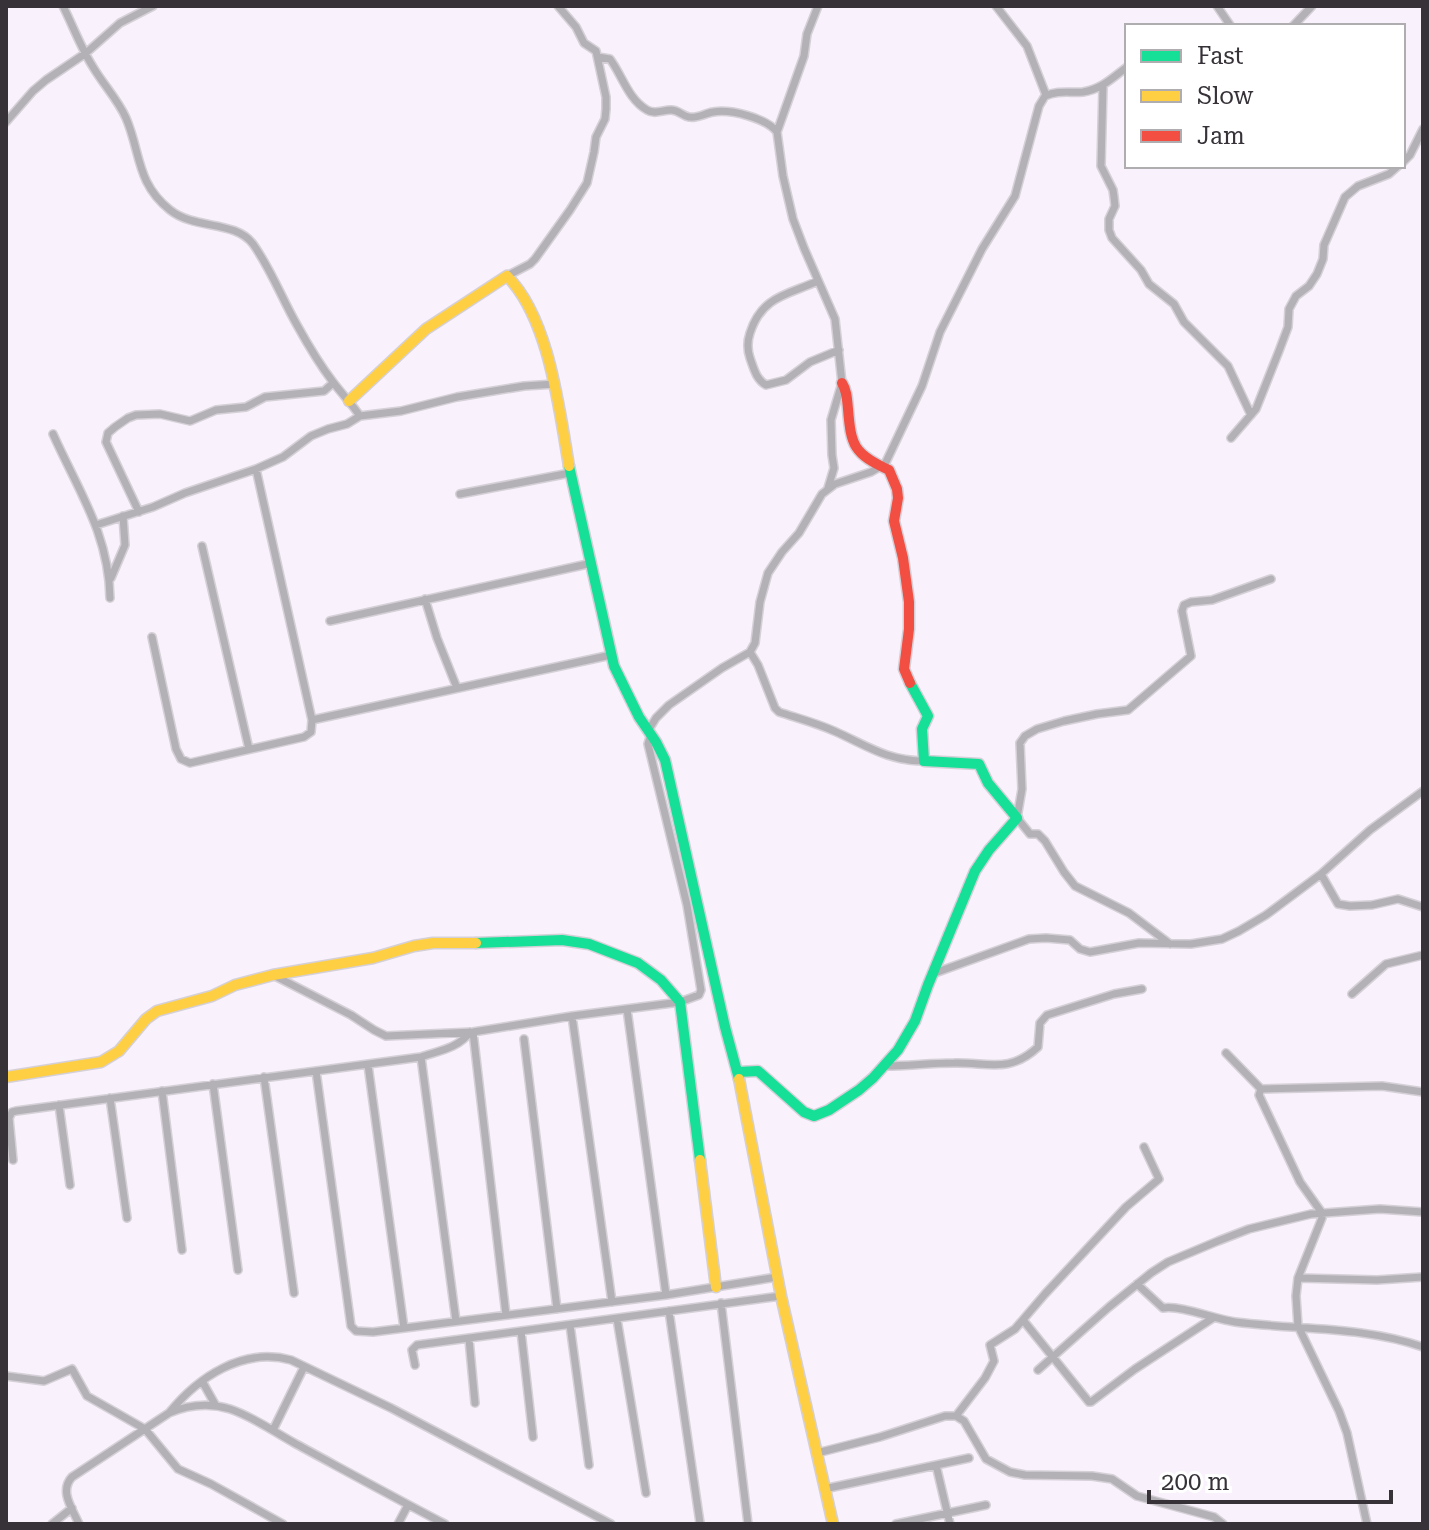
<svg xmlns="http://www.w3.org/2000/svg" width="1429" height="1530" font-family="'Roboto Serif',serif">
<rect width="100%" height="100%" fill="#f9f2fc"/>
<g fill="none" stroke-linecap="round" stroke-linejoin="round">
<defs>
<path id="street" d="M63,6C73,26 81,48 93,67C103,84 118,100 126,118C141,153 136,183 170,210C195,230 235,220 253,244C271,269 282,299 297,325C308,345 320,365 333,382C342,394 352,404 360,416L401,411L457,397L524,386L555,384
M818,6L807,34L804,56L777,132L783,176L793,219L804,248L835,319L842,383L831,420L832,455L834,468L828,488
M996,6L1027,46L1046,95
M1217,6L1230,25
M1293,26L1312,6
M598,57L610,59C622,75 628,99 647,110C655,115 662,110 671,110C679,110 682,116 689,117C696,119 706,113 713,112C731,109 766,118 777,132
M1103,86L1101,166L1113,190L1114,197L1115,206L1109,219V230L1112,238L1141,270L1149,284L1174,304L1184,322L1228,366L1251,415
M6,122L33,91L46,80L86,53L120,23L153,6
M1403,162L1410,155L1423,129
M507,276L530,264L535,259L570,210L587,183L594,152L596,137L605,119L606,109V97L596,51L584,43L576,27L558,6
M818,281C787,295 762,296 750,333C747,342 747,349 750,358C754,369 756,379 766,385L786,380L810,362L839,350
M53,434C78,490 109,534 110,598
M1231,438L1256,409L1279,351L1288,327L1289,309L1296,296L1309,286L1317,274L1323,259L1324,245L1345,197L1358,186L1389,174L1398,166
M460,494L570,473
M139,512L106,442L108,433L115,427L128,418L136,415L160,414L190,421L216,410L246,407L265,397L324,391L333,383
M96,525L153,507L185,493L256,469L283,457L311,436L328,429L347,424L360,416
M202,546L249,749
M111,578L125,545L123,516
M425,599L437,638L457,688
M330,621L592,563
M152,637L176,749L181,759L190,763L304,737L311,732L312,720L256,469
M750,652L758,665L775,708L779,712C797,718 816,723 834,731C866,745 887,761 924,761
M312,720L611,655
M648,731L656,718L669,705L722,668L750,652L755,643L760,602L768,573L782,552L799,533L822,494L835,484L871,472L885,464L922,386L940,332L982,249L1015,196L1039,106L1045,96C1058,90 1069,93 1083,92C1102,89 1112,78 1127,67
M1321,874L1338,904L1350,906L1372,905L1398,899L1423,907
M1170,944L1129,913L1075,886L1064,872L1045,841L1038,834H1030L1017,818L1022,789L1020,743L1025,736L1037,729L1064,721L1097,714L1128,710L1191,656L1182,611L1184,605L1191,602L1212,600L1271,579
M932,974L1029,939L1046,938L1070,940L1080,949L1090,952L1139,943L1191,944L1222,939L1239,931L1266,915L1321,874L1370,830L1423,791
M275,976L351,1015L374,1030L386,1036L473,1032L572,1016L680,1002L699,995L701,990L687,905L648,744L651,734
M1352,994L1386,964L1423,955
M627,1009L666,1295
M572,1016L612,1302
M473,1032L506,1315
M524,1039L557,1309
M1226,1053L1261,1089L1382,1086L1423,1092
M421,1057L456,1321
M368,1065L404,1328
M885,1066C908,1066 931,1063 954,1063C988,1062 1009,1074 1038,1047L1040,1023L1047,1015L1114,994L1142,989
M316,1071L351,1326L356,1331L373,1332L666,1295L777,1277
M264,1077L294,1293
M213,1084L238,1270
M1261,1089L1259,1095L1300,1182L1322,1213V1218L1298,1278L1296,1296L1298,1326L1339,1411L1347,1433L1367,1524
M162,1091L182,1250
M110,1098L127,1218
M59,1105L70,1185
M13,1160L9,1118L12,1112L16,1111L421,1057C438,1051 459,1048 470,1032
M1298,1278L1377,1280L1423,1277
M1137,1284L1163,1308C1181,1305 1214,1319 1235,1322C1297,1330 1363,1326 1423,1347
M721,1303L748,1524
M669,1311L700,1523
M617,1319L646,1493
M1023,1320L1089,1402H1091L1135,1369L1213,1318
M570,1325L589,1465
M521,1331L533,1437
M469,1339L475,1403
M415,1365L412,1350L417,1345L781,1296
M1038,1370L1109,1307L1151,1273L1168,1262L1218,1241L1249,1229L1311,1214L1380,1209L1423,1212
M6,1376L44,1381L72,1369L87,1396L145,1429L178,1469L211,1484L283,1524
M202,1381L216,1406
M169,1413C198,1377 243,1347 291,1360L391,1408L611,1524
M956,1416L985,1378L994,1361L990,1345L1015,1329L1045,1294L1126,1207L1159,1179L1144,1147
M273,1430L304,1367
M817,1453L880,1437L945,1416H956L964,1421L986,1459L1010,1472L1025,1475L1092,1476L1112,1479L1137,1496L1214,1517L1223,1524
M936,1465L950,1524
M824,1489L969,1458
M52,1524L72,1508
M79,1524C72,1508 59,1491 72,1477L169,1413C188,1405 210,1403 230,1409C254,1417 274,1432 296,1444C346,1471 395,1498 445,1524
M398,1524L408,1505
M896,1524L986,1505"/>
<path id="fast" d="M569,466L614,666L639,717L656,742L665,760L725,1027L739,1079
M476,943L562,940L589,944L638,963L661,980L680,1002L700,1160
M738,1072L758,1071L804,1112L814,1116L829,1110L859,1090L873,1078L898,1050L915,1021L928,985L975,871L989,850L1017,818L988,783L979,764L924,761L922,729L928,716L910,683"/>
<path id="slow" d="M349,401L426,329L507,276C549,318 559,408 569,466
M6,1077L101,1062L119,1051L146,1019L157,1011L212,996L235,985L273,975L373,958L414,946L433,943H476
M739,1079L781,1296L833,1524
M700,1160L716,1287"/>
<path id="jam" d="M842,383C847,391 847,399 848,409C851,446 854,454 889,470L897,489L898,498L894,521L903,558L909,602V629L904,669L910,683"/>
</defs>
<use href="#street" stroke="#d5d0d8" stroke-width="10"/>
<use href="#fast" stroke="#d5d0d8" stroke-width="13"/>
<use href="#slow" stroke="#d5d0d8" stroke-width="13"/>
<use href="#jam" stroke="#d5d0d8" stroke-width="13"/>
<use href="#street" stroke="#b4b1b6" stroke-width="7"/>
<use href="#fast" stroke="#16e098" stroke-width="10"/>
<use href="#slow" stroke="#ffcf43" stroke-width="10"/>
<use href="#jam" stroke="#f24e42" stroke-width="10"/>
</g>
<rect width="1429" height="1530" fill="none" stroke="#363238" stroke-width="16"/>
<rect x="1125" y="24" width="280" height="144" fill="#ffffff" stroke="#afadaf" stroke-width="2"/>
<rect x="1141" y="50" width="40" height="12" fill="#16e098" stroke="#afadaf" stroke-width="2"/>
<text x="1197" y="64" font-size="24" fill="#363238">Fast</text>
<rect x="1141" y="90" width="40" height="12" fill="#ffcf43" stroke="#afadaf" stroke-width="2"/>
<text x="1197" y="104" font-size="24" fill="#363238">Slow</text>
<rect x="1141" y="130" width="40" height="12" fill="#f24e42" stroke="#afadaf" stroke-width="2"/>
<text x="1197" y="144" font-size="24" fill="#363238">Jam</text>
<path d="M1149 1490v12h242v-12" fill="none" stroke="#363238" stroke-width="4"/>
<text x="1161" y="1490" font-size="24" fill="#363238" stroke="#ffffff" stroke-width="6" paint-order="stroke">200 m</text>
</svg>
